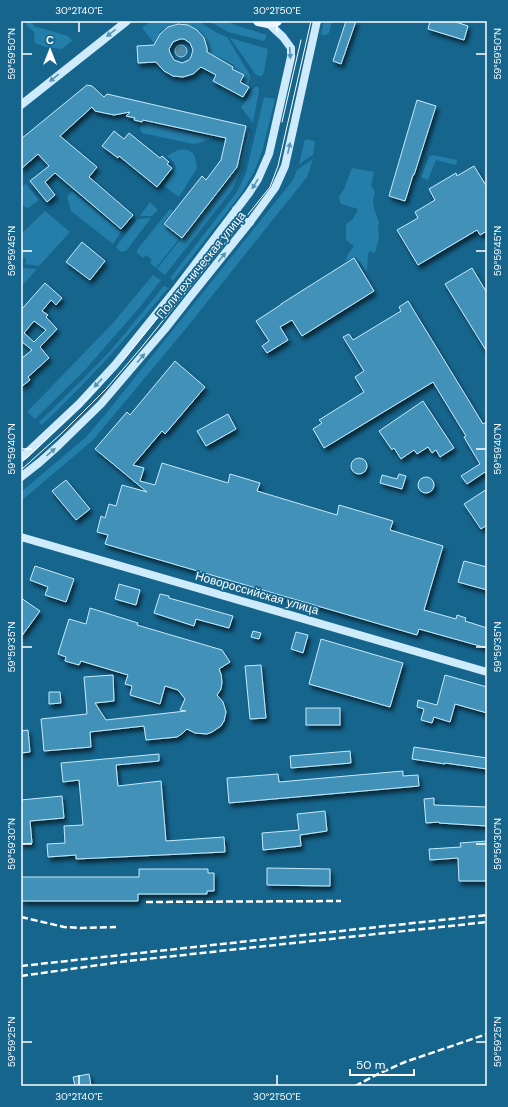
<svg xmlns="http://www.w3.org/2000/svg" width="508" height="1107" font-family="'DM Sans',sans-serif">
<defs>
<filter id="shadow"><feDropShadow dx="2.5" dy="4" stdDeviation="2" flood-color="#0009"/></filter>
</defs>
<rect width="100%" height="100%" fill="#15658d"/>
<!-- green -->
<g fill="#247eaa">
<path d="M25 21H32L34 26 68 36 72 41 62 49 45 47 35 43 34 32 27 26Z"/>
<path d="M152 21H198L217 33 227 37 250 75V80L248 85 241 82 245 75 233 68 234 65 208 52C208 34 191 20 174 24 169 26 164 28 160 32 158 35 156 40 154 43L142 28Z"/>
<path d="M209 21H226L235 25 267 35 264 41 228 32Z"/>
<path d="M324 21H332L329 33 326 35H321Z"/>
<path d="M230 38 268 49 264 72 262 76 256 75Z"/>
<path d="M255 87H258L259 90 253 123 241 107C247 101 248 93 255 87Z"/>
<path d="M264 97 275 99 262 152 254 172 241 194 173 281 170 278 237 192 246 173Z"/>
<path d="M143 122 213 138 199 143 193 144 142 133 140 129 141 123Z"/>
<path d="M246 126 250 134 241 170 232 190 165 275 157 269 219 190 216 187 237 167Z"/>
<path d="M305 139 315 141 313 155 299 164Z"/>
<path d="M178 150C194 148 195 155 197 168L179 197 164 186 176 168 174 162 167 156Z"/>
<path d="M433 155 457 160 456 165 436 160 428 180 421 177 429 157Z"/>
<path d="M313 159 307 177 184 331 93 440 21 501V492L85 438 104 416 293 180 297 170Z"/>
<path d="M352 168 374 172 371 186 375 192 373 200 374 209 379 222 378 229 379 238 375 253 370 251 368 254 367 272 356 257 345 261 348 254 354 246 346 240V224L353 219 358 209 341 204 339 197 344 189Z"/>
<path d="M26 184 39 200 28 208C19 206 21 196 21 188Z"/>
<path d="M72 191 121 232 113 244 71 211 67 197Z"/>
<path d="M150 202 158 210 152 216H140Z"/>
<path d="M170 209 173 211 162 224 179 239 156 268 150 263 152 260 146 255 143 258 137 253V250Z"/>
<path d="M45 211 70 232 39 266 25 264 26 261V259L24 257 21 258V234Z"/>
<path d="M151 218 126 251 121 252 116 247 137 219Z"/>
<path d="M21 268 37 269 21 287Z"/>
<path d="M153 275 161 280 140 307 84 371 35 419 27 412 113 323Z"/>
<path d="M164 286 168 288C129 336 87 382 42 425L39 422 78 384 112 349Z"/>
</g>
<!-- water -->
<circle fill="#4f89a5" stroke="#91d5f3" cx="181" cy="51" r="6"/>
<!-- building -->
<g fill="#4291b8" stroke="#c5eafc" fill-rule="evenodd" filter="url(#shadow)">
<path d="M346 21H356L341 64 333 61Z"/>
<path d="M430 21H453L468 26 464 40 428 29Z"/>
<path d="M178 24 188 25 197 30 204 38 207 48V52L233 67 232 69 244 75 240 82 249 87 243 97 213 81 216 75 201 67 193 74 183 77 173 76 164 71 156 62 138 63 137 46 154 45 160 34 168 27ZM180 39H184L190 43 193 50 191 57 189 60 182 63 174 60 170 53 169 49 173 42Z"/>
<path d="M87 85 92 86 104 97 107 94 246 126 237 167 182 238 164 224 202 176 206 180 221 160 226 138 143 120 142 122 134 120 135 118 126 116 130 112 114 115 95 111 92 107 60 136 97 167 89 177 133 215 121 229 55 173 45 182 55 195 47 202 30 181 49 166 38 154 21 169V139Z"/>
<path d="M417 100 436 106 414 175H413L405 201 389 196Z"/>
<path d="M114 131 124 139 129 133 160 158 162 156 169 162 167 164 172 168 157 187 119 156 118 158 102 146Z"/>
<path d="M474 166 487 187V231L480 235 477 230 418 265 397 230 418 218 415 212 435 200 429 189 456 173 457 176Z"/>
<path d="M82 242 105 261 90 280 66 262Z"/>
<path d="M354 258 374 291 302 336 292 320 280 327 288 340 267 353 262 346 269 341 256 321 282 304H281Z"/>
<path d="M472 268 487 293V352L445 284Z"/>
<path d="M45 283 62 298 56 305 51 300 42 311 48 315 46 317 57 329 40 347 49 358 28 377 30 380 21 387V359L32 350 21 341V310ZM34 321 46 330 34 342 24 333Z"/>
<path d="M408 301 483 424 487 422V475L485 472 467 484 461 476 480 464 464 437 466 436 433 382 324 448 313 429 322 423 319 420 364 392 355 377 364 371 343 337 349 334 353 340 401 311 399 307Z"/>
<path d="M175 361 205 387 165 434 162 431 133 465 144 468 140 481 155 485 162 463 228 483 230 474 260 483 257 491 337 515 339 505 393 521 390 530 443 546 424 610 456 619 457 615 466 618 465 621 487 628V648L419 629 417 635 105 544 108 535 97 532 101 516 105 518 109 504 116 506 122 485 147 492 95 449 127 412 130 415Z"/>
<path d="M423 401 454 448 440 457 436 450 432 453 428 447 417 454 414 450 401 459 394 448 392 450 379 431Z"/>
<path d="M228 414 236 429 206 446 197 431Z"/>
<circle cx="359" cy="466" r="8"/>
<path d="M399 474 406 476 402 489 380 483 382 475 397 479Z"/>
<circle cx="426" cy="485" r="8"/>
<path d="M66 480 90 509 76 520 52 491Z"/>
<path d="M487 489V525L481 529 464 504Z"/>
<path d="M464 561 487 567V590L458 582Z"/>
<path d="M35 566 74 579 66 602 45 595 48 587 30 580Z"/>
<path d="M119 584 140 590 136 605 115 599Z"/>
<path d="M160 594 169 596V598L233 616 229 628 196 619 194 626 154 613Z"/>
<path d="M21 598 40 611 21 637Z"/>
<path d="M90 608 138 623 137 625 222 650 230 662 219 669 221 674 222 682 221 689 217 695 223 702 226 712 224 721 221 726 212 732 207 734 195 733 187 729 183 733 177 737 146 740 144 726 90 732 91 747 44 751 41 719 87 714 84 677 113 675 114 701 95 703 106 720 186 711 180 710 185 699 178 690 165 686 160 704 130 695 132 686 125 684 128 675 81 661 79 665 65 661 66 657 58 654 69 619 86 624Z"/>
<path d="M253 631 261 633 259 639 251 637Z"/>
<path d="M296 632 308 635 303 653 291 649Z"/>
<path d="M321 639 403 663 390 707 309 684Z"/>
<path d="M261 665 266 718 250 719 245 666Z"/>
<path d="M445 675 487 687V713L455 704 450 722 434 717 432 723 421 720 424 709 417 707 418 700 437 705Z"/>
<path d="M49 692H60L61 703 49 704Z"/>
<rect x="306" y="708" width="34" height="17"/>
<path d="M28 730 30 752 21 753V731Z"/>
<path d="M414 747 487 758V769L445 763V764L412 759Z"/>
<path d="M350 751 351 763 291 768 290 756Z"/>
<path d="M159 754V761L116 765 118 786 161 781 166 841 224 837 225 852 76 859V855L48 857 47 844 65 843 64 826 83 825 79 780 63 782 61 763Z"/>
<path d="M403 771V776L418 775 419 786 229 803 227 778 278 774 279 782Z"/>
<path d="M62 796 64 818 30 821 32 843 21 844V800Z"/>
<path d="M434 798V805L487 807V826L439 823V822L426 823 424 799Z"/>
<path d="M325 811 327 831 300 835 301 846 263 850 262 833 299 830 297 814Z"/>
<path d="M487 841V881H459L458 858 430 860 429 849 461 847 460 843Z"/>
<path d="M267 868 330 869V886L267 885Z"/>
<path d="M139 869H208V873H214V891H207V894H138V901H21V877H139Z"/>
<path d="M89 1074 91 1086H75L73 1077Z"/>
</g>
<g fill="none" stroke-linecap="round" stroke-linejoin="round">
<!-- secondary -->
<g stroke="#cdebfb" stroke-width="8">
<path d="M21 105 127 21"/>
<path d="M236 210 238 220 241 222H250"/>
<path d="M21 458 30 450 79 404 115 365 177 288 249 193 258 179 269 154 291 57V48L283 37 268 23"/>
<path d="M21 477 40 462 59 445 101 404 130 370 165 329 190 297 250 222 275 188 285 166 317 21"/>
<path d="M21 537 487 672"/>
</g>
<!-- primary -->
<path stroke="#e8f6ff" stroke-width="10" d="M258 21 268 23 277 21"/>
<!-- tram -->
<g stroke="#fff" stroke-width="1">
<path d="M282 122 301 40"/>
<path d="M121 363 237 220"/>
<path d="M21 462 28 457 101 385"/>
<path d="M21 470 63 432 106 389 141 348 270 187 278 166 311 21"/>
</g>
<!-- rail -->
<g stroke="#fff" stroke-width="2.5" stroke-dasharray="7 3" stroke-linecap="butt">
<path d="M146 902 341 901"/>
<path d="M21 917 64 927 81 928 116 927"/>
<path d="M21 966 487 915"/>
<path d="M21 976 128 961 487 922"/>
<path d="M355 1086 378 1074 405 1062 487 1034"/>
</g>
</g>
<!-- one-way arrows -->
<defs><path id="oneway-solid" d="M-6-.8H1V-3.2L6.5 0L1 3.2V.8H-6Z"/></defs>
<g fill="#5594b4">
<use href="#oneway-solid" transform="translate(111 33) rotate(142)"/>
<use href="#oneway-solid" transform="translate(290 53) rotate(87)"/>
<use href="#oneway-solid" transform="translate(54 78) rotate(141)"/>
<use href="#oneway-solid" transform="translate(289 148) rotate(-78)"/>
<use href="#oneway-solid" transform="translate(255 184) rotate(122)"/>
<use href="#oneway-solid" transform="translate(222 257) rotate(-51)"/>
<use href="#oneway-solid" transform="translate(141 358) rotate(-50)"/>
<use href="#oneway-solid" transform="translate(98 383) rotate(133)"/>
<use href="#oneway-solid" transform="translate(51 452) rotate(-41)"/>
</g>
<!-- ticks -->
<path fill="none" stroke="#fff" stroke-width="1.5" d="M79 22V32M277 22V32M22 54H32M476 54H486M22 251H32M476 251H486M22 449H32M476 449H486M22 647H32M476 647H486M22 844H32M476 844H486M22 1042H32M476 1042H486M79 1075V1085M277 1075V1085"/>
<g text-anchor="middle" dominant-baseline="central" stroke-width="3.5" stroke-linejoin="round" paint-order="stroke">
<!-- street labels -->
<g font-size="12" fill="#fff" stroke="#15658d">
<text transform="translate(201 265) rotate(-51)">Политехническая улица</text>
<text transform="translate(257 593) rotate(16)">Новороссийская улица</text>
</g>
</g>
<!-- border -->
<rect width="508" height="1107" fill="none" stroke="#15658d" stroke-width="44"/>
<!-- north arrow -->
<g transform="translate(50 50)" stroke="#15658d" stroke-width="3" paint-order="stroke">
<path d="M0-3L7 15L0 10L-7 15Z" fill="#ffffff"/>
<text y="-6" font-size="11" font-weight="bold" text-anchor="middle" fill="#ffffff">С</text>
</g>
<!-- scale -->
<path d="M350 1069v6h64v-6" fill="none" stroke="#ffffff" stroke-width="2"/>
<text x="356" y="1069" font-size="12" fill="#ffffff" stroke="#15658d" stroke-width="3" paint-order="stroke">50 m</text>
<rect x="22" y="22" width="464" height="1063" fill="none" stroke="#fff" stroke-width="1.5"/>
<g font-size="10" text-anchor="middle" fill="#fff">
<text x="79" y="14">30°21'40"E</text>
<text x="277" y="14">30°21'50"E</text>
<text transform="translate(11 54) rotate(-90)" y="4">59°59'50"N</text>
<text transform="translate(497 54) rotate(-90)" y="4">59°59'50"N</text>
<text transform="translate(11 251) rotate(-90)" y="4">59°59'45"N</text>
<text transform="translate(497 251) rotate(-90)" y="4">59°59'45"N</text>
<text transform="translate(11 449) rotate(-90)" y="4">59°59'40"N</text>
<text transform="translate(497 449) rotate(-90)" y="4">59°59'40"N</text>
<text transform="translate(11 647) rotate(-90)" y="4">59°59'35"N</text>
<text transform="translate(497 647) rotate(-90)" y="4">59°59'35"N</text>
<text transform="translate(11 844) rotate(-90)" y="4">59°59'30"N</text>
<text transform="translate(497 844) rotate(-90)" y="4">59°59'30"N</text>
<text transform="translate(11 1042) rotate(-90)" y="4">59°59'25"N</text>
<text transform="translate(497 1042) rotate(-90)" y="4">59°59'25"N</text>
<text x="79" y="1100">30°21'40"E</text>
<text x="277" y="1100">30°21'50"E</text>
</g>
</svg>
